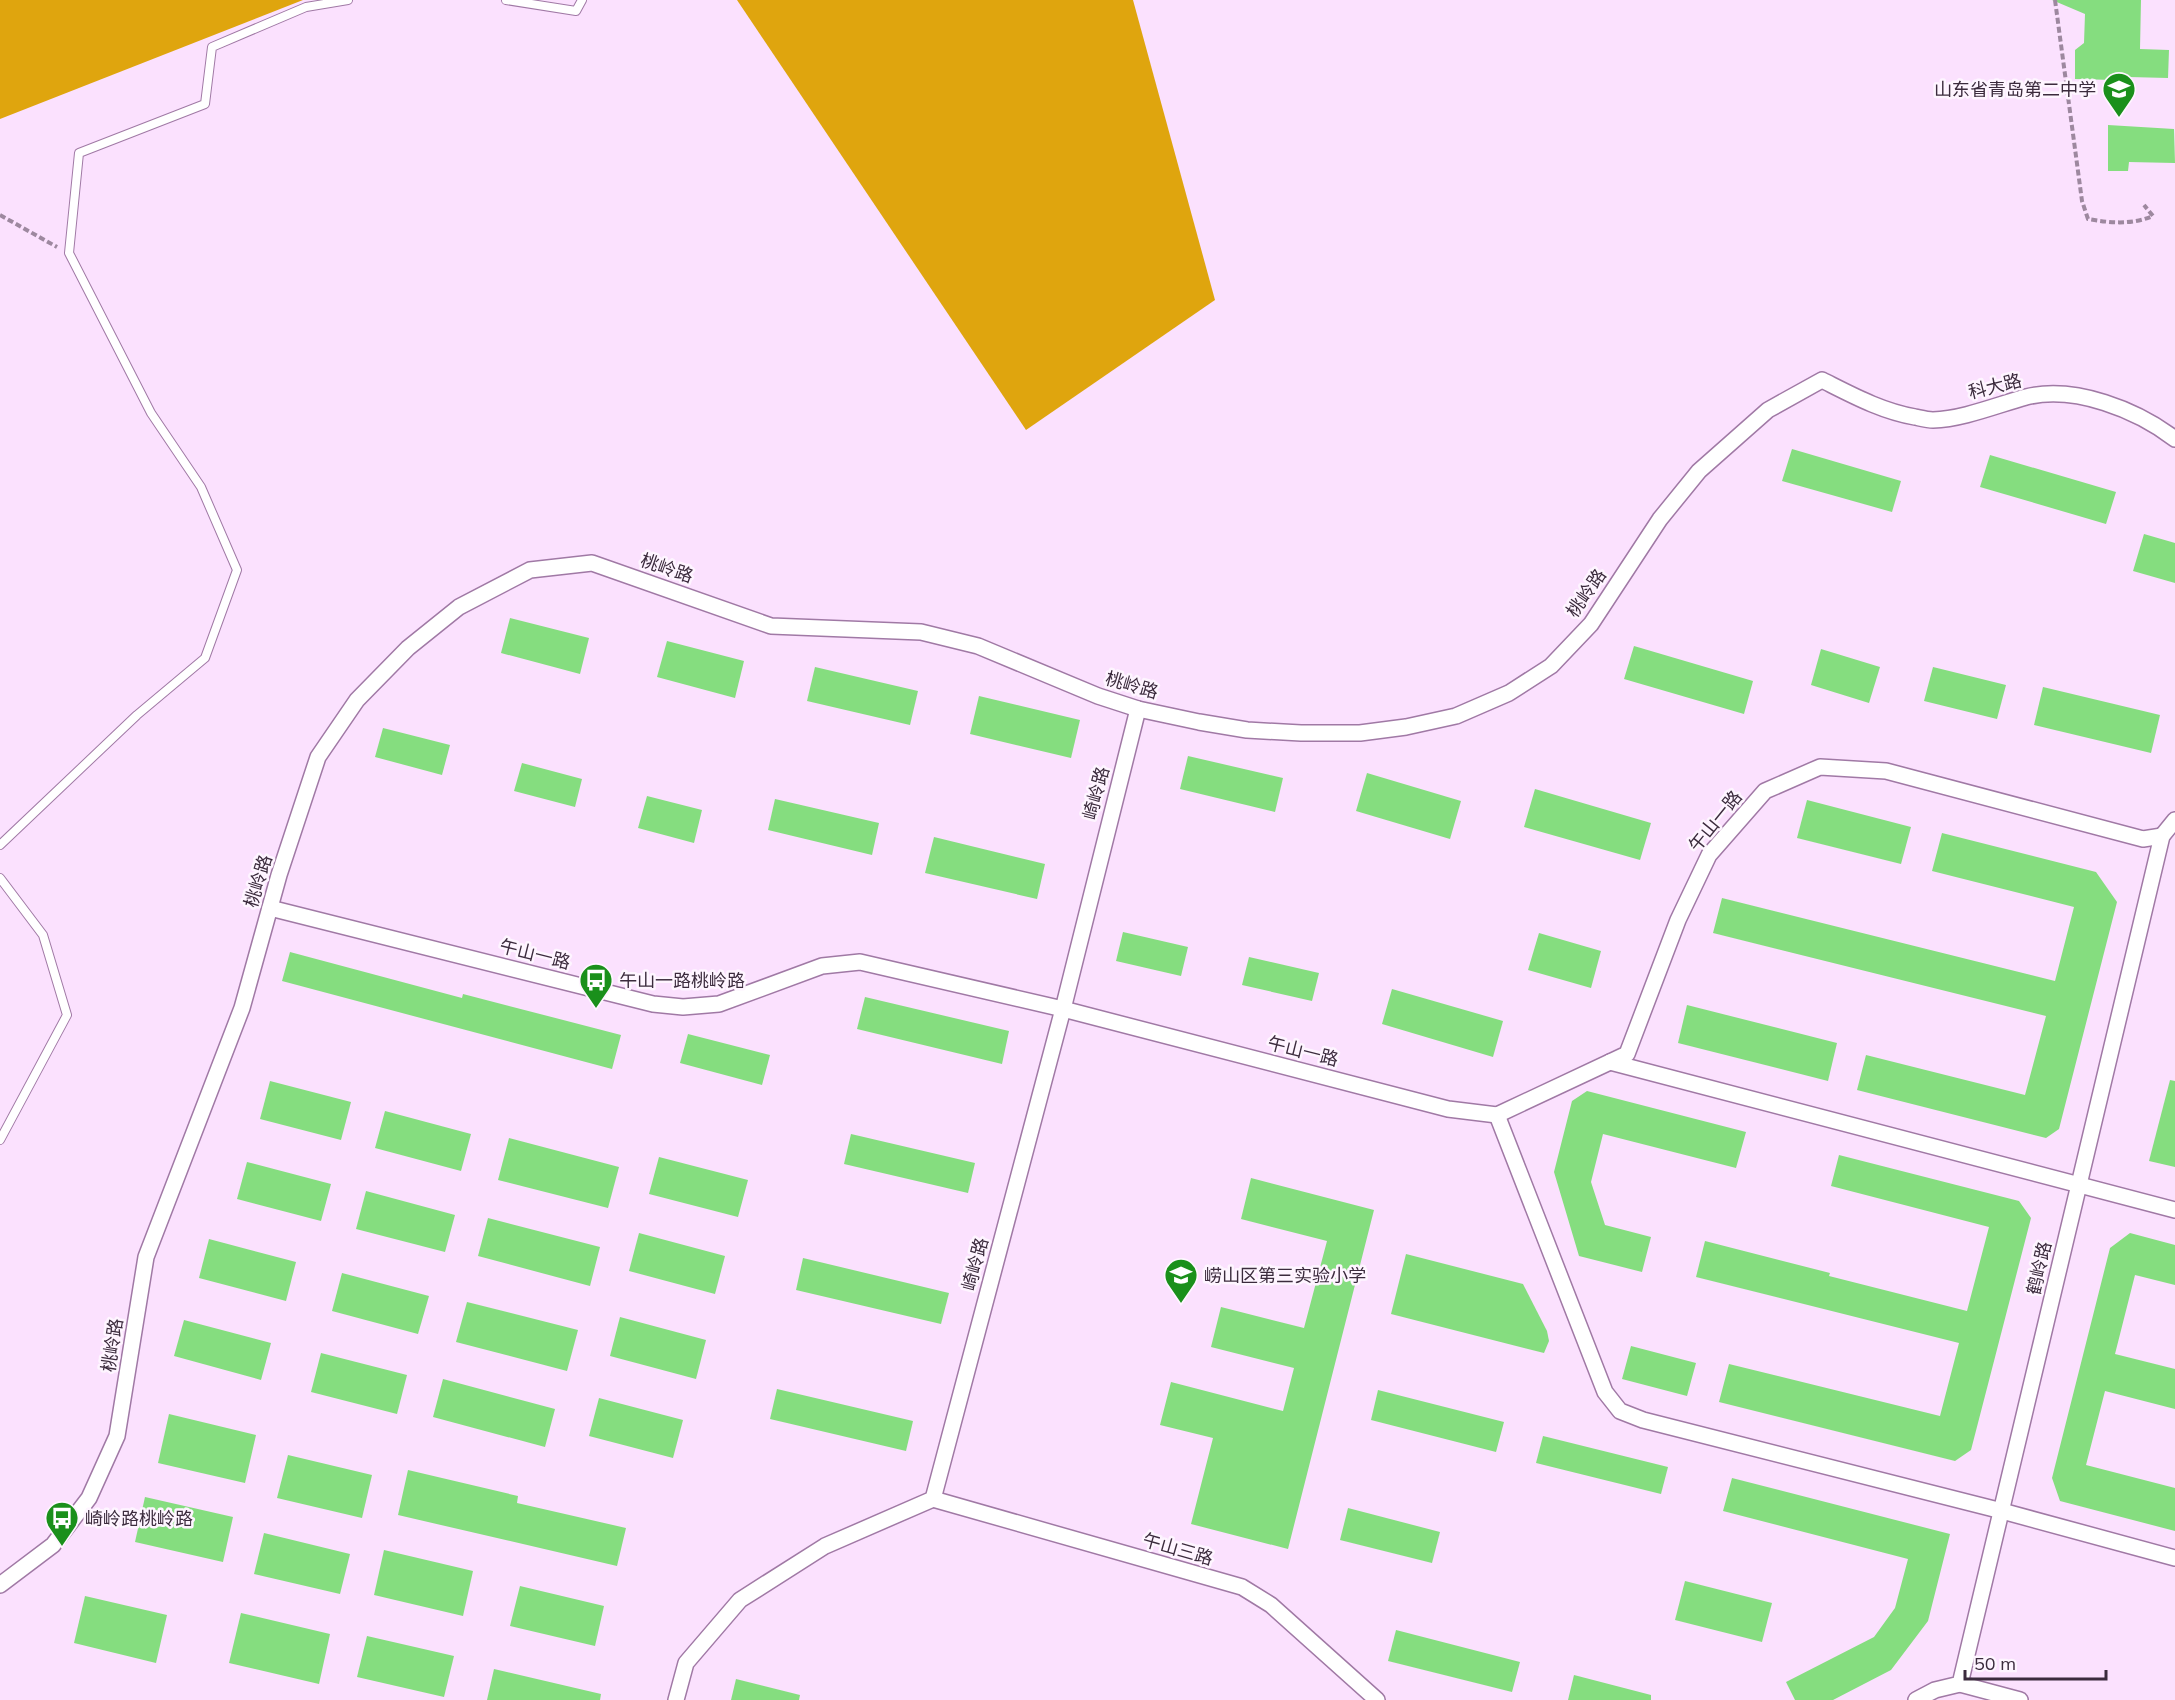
<svg xmlns="http://www.w3.org/2000/svg" width="2175" height="1700" font-family="Mulish,'Noto Sans SC',sans-serif">
<rect width="100%" height="100%" fill="#fbe1fe"/>
<!-- forest -->
<g fill="#dfa50e">
<path d="M0 0H303L0 119Z"/>
<path d="M737 0H1133L1215 300 1026 430Z"/>
</g>
<!-- building -->
<g fill="#85dd7f">
<path d="M2052 0H2141L2140 49 2169 50 2168 78 2129 77 2128 97H2114V80L2075 79V50L2084 43 2085 14Z"/>
<path d="M2108 125 2174 129 2175 163 2129 162 2128 171H2108Z"/>
<path d="M1792 449 1901 481 1892 512 1782 481Z"/>
<path d="M1990 455 2116 492 2106 524 1980 487Z"/>
<path d="M2144 534 2175 543V583L2133 571Z"/>
<path d="M510 618 589 638 580 674 501 653Z"/>
<path d="M667 641 744 661 735 698 657 677Z"/>
<path d="M1634 646 1753 681 1744 714 1624 679Z"/>
<path d="M1821 649 1880 667 1869 703 1811 685Z"/>
<path d="M815 667 918 691 910 725 807 701Z"/>
<path d="M1933 667 2006 685 1997 719 1924 701Z"/>
<path d="M2043 687 2160 715 2151 753 2034 725Z"/>
<path d="M979 696 1080 720 1071 758 970 734Z"/>
<path d="M383 728 450 745 442 775 375 757Z"/>
<path d="M1188 756 1283 778 1275 812 1180 789Z"/>
<path d="M522 763 582 779 575 807 514 791Z"/>
<path d="M1367 773 1461 801 1450 839 1356 811Z"/>
<path d="M1535 789 1651 823 1640 860 1524 827Z"/>
<path d="M647 796 702 810 694 843 638 828Z"/>
<path d="M775 799 879 823 872 855 768 830Z"/>
<path d="M1807 800 1911 827 1901 864 1797 838Z"/>
<path d="M1942 833 2096 872 2117 902 2059 1129 2046 1138 1857 1090 1866 1055 2025 1095 2046 1016 1713 933 1722 898 2055 981 2074 907 1932 871Z"/>
<path d="M934 837 1045 864 1037 899 925 873Z"/>
<path d="M1123 932 1188 947 1181 976 1116 961Z"/>
<path d="M1539 933 1601 951 1591 988 1528 970Z"/>
<path d="M290 952 462 998 463 994 621 1035 612 1069 282 981Z"/>
<path d="M1249 957 1319 973 1312 1001 1242 985Z"/>
<path d="M1392 989 1503 1021 1493 1057 1382 1024Z"/>
<path d="M865 997 1009 1031 1002 1064 857 1029Z"/>
<path d="M1687 1005 1837 1043 1828 1081 1678 1043Z"/>
<path d="M688 1034 770 1055 762 1085 680 1063Z"/>
<path d="M2170 1080 2175 1081V1167L2149 1161Z"/>
<path d="M270 1081 351 1102 341 1140 260 1119Z"/>
<path d="M1587 1091 1746 1132 1736 1168 1603 1134 1591 1182 1605 1225 1651 1237 1642 1272 1579 1256 1554 1172 1572 1101Z"/>
<path d="M385 1111 471 1134 461 1171 375 1148Z"/>
<path d="M851 1134 975 1163 968 1193 844 1164Z"/>
<path d="M509 1138 619 1167 608 1208 498 1180Z"/>
<path d="M1839 1155 2019 1201 2031 1218 1971 1450 1955 1461 1719 1402 1729 1364 1940 1416 1959 1343 1696 1277 1705 1241 1830 1273 1829 1276 1967 1311 1989 1227 1831 1186Z"/>
<path d="M659 1157 748 1180 738 1217 649 1194Z"/>
<path d="M247 1162 331 1184 321 1221 237 1199Z"/>
<path d="M1251 1178 1374 1210 1288 1549 1191 1524 1213 1438 1160 1425 1171 1382 1283 1411 1294 1368 1211 1347 1221 1307 1304 1328 1327 1241 1241 1219Z"/>
<path d="M366 1191 455 1215 445 1252 356 1229Z"/>
<path d="M488 1218 600 1247 590 1286 478 1256Z"/>
<path d="M639 1233 725 1256 715 1294 629 1271Z"/>
<path d="M2130 1233 2175 1245V1285L2135 1275 2115 1354 2175 1369V1409L2105 1391 2086 1465 2175 1488V1531L2060 1501 2052 1478 2110 1248Z"/>
<path d="M209 1239 296 1262 286 1301 199 1278Z"/>
<path d="M1406 1254 1523 1284 1547 1331 1549 1341 1544 1353 1391 1314Z"/>
<path d="M803 1258 949 1293 941 1324 796 1290Z"/>
<path d="M342 1273 429 1296 418 1334 332 1311Z"/>
<path d="M467 1302 578 1330 567 1371 456 1342Z"/>
<path d="M620 1317 706 1340 696 1379 610 1356Z"/>
<path d="M184 1320 271 1343 261 1380 174 1356Z"/>
<path d="M1631 1346 1696 1363 1687 1396 1622 1379Z"/>
<path d="M321 1353 407 1375 397 1414 311 1392Z"/>
<path d="M443 1379 555 1409 545 1447 433 1417Z"/>
<path d="M777 1389 913 1421 906 1451 770 1419Z"/>
<path d="M1378 1390 1504 1422 1496 1452 1371 1420Z"/>
<path d="M599 1398 683 1420 673 1458 589 1436Z"/>
<path d="M169 1414 256 1435 245 1483 158 1463Z"/>
<path d="M1543 1436 1668 1467 1661 1494 1536 1463Z"/>
<path d="M288 1455 372 1475 362 1518 277 1498Z"/>
<path d="M408 1470 518 1496 517 1503 626 1528 617 1566 398 1515Z"/>
<path d="M1732 1478 1950 1534 1928 1621 1891 1670 1833 1700H1795L1786 1682 1874 1637 1895 1608 1908 1559 1723 1511Z"/>
<path d="M145 1497 233 1517 223 1562 135 1542Z"/>
<path d="M1348 1508 1440 1532 1432 1563 1340 1540Z"/>
<path d="M264 1533 350 1554 340 1594 254 1574Z"/>
<path d="M384 1550 473 1571 463 1616 374 1595Z"/>
<path d="M1685 1581 1772 1603 1762 1642 1675 1620Z"/>
<path d="M520 1586 604 1606 595 1646 510 1626Z"/>
<path d="M85 1596 167 1615 156 1663 74 1643Z"/>
<path d="M241 1613 330 1634 319 1684 229 1663Z"/>
<path d="M1396 1630 1520 1662 1512 1692 1388 1661Z"/>
<path d="M367 1636 454 1656 444 1697 357 1677Z"/>
<path d="M494 1669 601 1694 600 1700H487Z"/>
<path d="M1574 1675 1651 1695V1700H1568Z"/>
<path d="M736 1679 800 1695 799 1700H731Z"/>
</g>
<g fill="none" stroke-linecap="round" stroke-linejoin="round">
<defs>
<g id="lane">
<path d="M506 0 576 11 582 0"/>
<path d="M0 845 137 715 205 658 237 570 201 487 151 413 69 253 79 153 205 104 212 47 306 7 348 0"/>
<path d="M0 878 43 935 67 1015 0 1140"/>
</g>
<g id="street">
<path d="M270 908 653 1004 683 1007 719 1004 822 966 860 962 1063 1009 1448 1109 1497 1115 1627 1054 1678 920 1709 855 1765 791 1820 767 1886 771 2143 839 2162 836"/>
<path d="M1610 1062 2175 1210"/>
<path d="M1497 1115 1605 1392 1620 1411 1643 1420 2002 1511 2175 1558"/>
<path d="M933 1499 1242 1587 1271 1605 1377 1700"/>
<path d="M0 1585 53 1545 89 1498 117 1436 146 1257 242 1008 279 875 318 757 357 700 408 648 459 607 530 570 592 563 771 626 921 632 978 646 1098 696 1138 709 1199 722 1247 730 1301 733H1360L1406 727 1456 716 1509 693 1551 666 1591 624 1660 519 1699 471 1768 410 1822 380C1852 395 1881 411 1915 417 1920 418 1927 420 1933 420 1963 419 1997 405 2026 397 2075 385 2137 410 2175 439"/>
<path d="M1960 1684 2020 1700"/>
<path d="M676 1700 686 1663 740 1600 825 1546 933 1499 1063 1009 1138 709"/>
<path d="M1916 1700 1935 1690 1960 1684 2162 836 2175 820"/>
</g>
</defs>
<!-- lane casing -->
<use href="#lane" stroke="#a079a5" stroke-width="10"/>
<!-- street casing -->
<use href="#street" stroke="#a079a5" stroke-width="18"/>
<!-- path -->
<g stroke="#9d889f" stroke-width="4" stroke-dasharray="6 3" stroke-linecap="butt">
<path d="M2055 0 2082 201 2088 219C2111 223 2131 225 2153 216L2144 205"/>
<path d="M0 215 57 247"/>
</g>
<!-- lane -->
<use href="#lane" stroke="#fff" stroke-width="8"/>
<!-- street -->
<use href="#street" stroke="#fff" stroke-width="15"/>
</g>
<!-- icons -->
<defs>
<symbol id="school-pin" viewBox="-11 -11 22 30"><path d="M0 17L-7.5 6A9.5 9.5 0 1 1 7.5 6Z" fill="#1a901b" stroke="#fef5ff"/><path d="M0-5L7-2L0 1L-7-2ZM-4 1L0 2.5L4 1V4Q0 6-4 4Z" fill="#fff"/></symbol>
<symbol id="bus-pin" viewBox="-11 -11 22 30"><path d="M0 17L-7.5 6A9.5 9.5 0 1 1 7.5 6Z" fill="#1a901b" stroke="#fef5ff"/><path d="M-5-6H5V4H4V6H2V4H-2V6H-4V4H-5ZM-3.5-4V0h7V-4ZM-3.5 1.2v1.5H-2V1.2ZM2 1.2v1.5H3.5V1.2Z" fill="#fff"/></symbol>
</defs>
<g fill-rule="evenodd">
<use href="#school-pin" x="2100" y="70" width="38" height="52"/>
<use href="#bus-pin" x="577" y="961" width="38" height="52"/>
<use href="#school-pin" x="1162" y="1256" width="38" height="52"/>
<use href="#bus-pin" x="43" y="1499" width="38" height="52"/>
</g>
<g text-anchor="middle" dominant-baseline="central" stroke-width="5" stroke-linejoin="round" paint-order="stroke">
<!-- poi labels -->
<g font-size="18" fill="#3b2b3d" stroke="#fef5ff" text-anchor="start">
<text x="2096" y="89" text-anchor="end">山东省青岛第二中学</text>
<text x="619" y="980">午山一路桃岭路</text>
<text x="1204" y="1275">崂山区第三实验小学</text>
<text x="85" y="1518">崎岭路桃岭路</text>
</g>
<!-- street labels -->
<g font-size="18" fill="#3b2b3d" stroke="#fef5ff">
<text transform="translate(1995 386) rotate(-14)">科大路</text>
<text transform="translate(667 568) rotate(19)">桃岭路</text>
<text transform="translate(1586 593) rotate(-55)">桃岭路</text>
<text transform="translate(1132 685) rotate(16)">桃岭路</text>
<text transform="translate(1096 793) rotate(-75)">崎岭路</text>
<text transform="translate(1715 821) rotate(-51)">午山一路</text>
<text transform="translate(258 881) rotate(-73)">桃岭路</text>
<text transform="translate(535 954) rotate(14)">午山一路</text>
<text transform="translate(1303 1051) rotate(14)">午山一路</text>
<text transform="translate(975 1264) rotate(-75)">崎岭路</text>
<text transform="translate(2039 1268) rotate(-77)">鹤岭路</text>
<text transform="translate(112 1345) rotate(-81)">桃岭路</text>
<text transform="translate(1178 1549) rotate(16)">午山三路</text>
</g>
</g>
<!-- scale -->
<path d="M1965 1670v9h141v-9" fill="none" stroke="#3b2b3d" stroke-width="3"/>
<text x="1974" y="1670" font-size="18" fill="#3b2b3d" stroke="#fef5ff" stroke-width="4.5" paint-order="stroke">50 m</text>
</svg>
